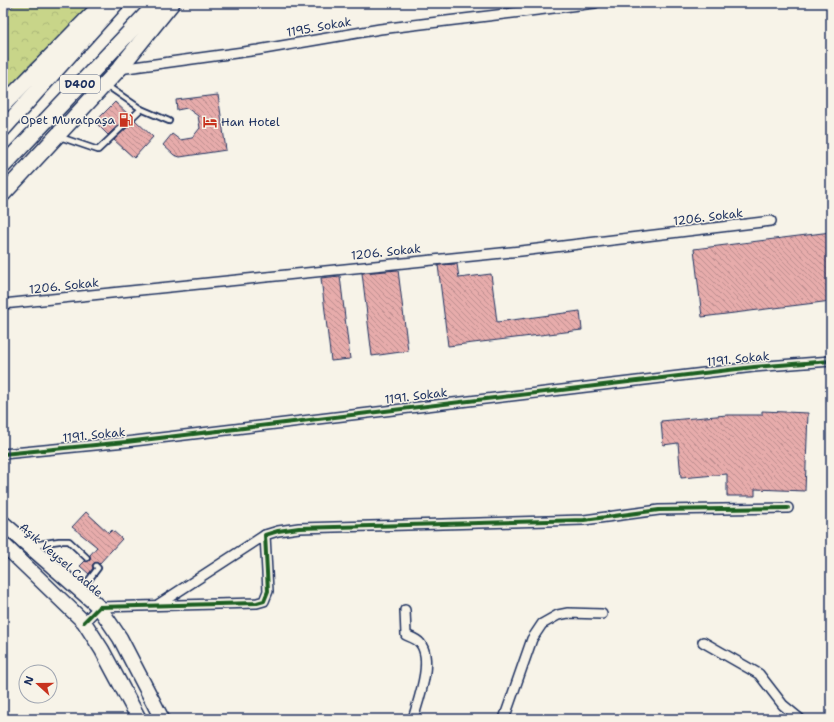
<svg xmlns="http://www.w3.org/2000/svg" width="834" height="722" font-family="'Shantell Sans',sans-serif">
<defs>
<pattern id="park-crowns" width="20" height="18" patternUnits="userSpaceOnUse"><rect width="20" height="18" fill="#c8d589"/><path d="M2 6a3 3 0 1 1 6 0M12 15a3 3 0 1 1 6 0" fill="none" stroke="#abb779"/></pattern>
<pattern id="building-back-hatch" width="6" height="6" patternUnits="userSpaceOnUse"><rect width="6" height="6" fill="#e7acab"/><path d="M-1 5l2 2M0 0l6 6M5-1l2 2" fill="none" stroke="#ba8c8e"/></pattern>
</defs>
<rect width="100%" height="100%" fill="#f7f3e8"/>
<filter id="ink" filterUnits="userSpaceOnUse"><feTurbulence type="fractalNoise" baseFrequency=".025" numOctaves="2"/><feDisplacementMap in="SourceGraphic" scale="8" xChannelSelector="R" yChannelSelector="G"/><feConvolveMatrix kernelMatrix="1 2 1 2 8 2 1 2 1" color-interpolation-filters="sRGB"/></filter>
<g filter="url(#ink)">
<!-- park -->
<path fill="url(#park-crowns)" stroke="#728274" d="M16 3H96L50 51C30 58 15 83 3 99V16Z"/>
<!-- building -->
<g fill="url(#building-back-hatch)" stroke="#1b2f5e">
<path d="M218 95 226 150 180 157 174 155 163 145 172 134 180 140 192 138 200 128 198 116 187 108 177 110 176 100Z"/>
<path d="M115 102 129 115 108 135 95 122Z"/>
<path d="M135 120 153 137 134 158 114 140Z"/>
<path d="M831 232V301L702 317 694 249Z"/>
<path d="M457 264 459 278 491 274 497 322 580 311 582 330 448 346 438 265Z"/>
<path d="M398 270 408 351 372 356 362 273Z"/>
<path d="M340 276 350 359 331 361 321 278Z"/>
<path d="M762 411 808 413 805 491 755 489V496H727V474L681 478 678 443 663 445 661 421 727 415H762Z"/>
<path d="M86 512 109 533 112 530 122 539 99 564H93V568L89 574 80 566 85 561 90 560V555L97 547 72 527Z"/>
</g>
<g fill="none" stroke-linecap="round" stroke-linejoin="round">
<defs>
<g id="service">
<path d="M106 85 141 109 169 121"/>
<path d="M60 137 98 150 141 109"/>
<path d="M32 545 59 541H69L87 558"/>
<path d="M82 589 98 568 96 566"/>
</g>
<g id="minor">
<path d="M119 69 258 50 380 29 595 3"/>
<path d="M3 304 521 251 771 221"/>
<path d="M3 454 126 442 754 367 831 361"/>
<path d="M159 604 265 535"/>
<path d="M405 610 406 635C410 637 417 639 420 643 434 660 418 701 413 719"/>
<path d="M84 622 99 607 257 603 264 601 268 591 265 535 278 531 299 528 584 520 659 510 788 508"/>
<path d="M703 642 759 674 783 705 800 719"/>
<path d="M504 719 532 639 542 624 558 615 568 613 602 614"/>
</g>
<g id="primary">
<path d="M3 523 99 607 120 638 162 719"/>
<path d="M3 544 84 622 102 650 139 719"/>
</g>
<g id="trunk">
<path d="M3 105 103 3"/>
<path d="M3 129 116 3"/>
<path d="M3 166 157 3"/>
<path d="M3 194 119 69 172 3"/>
</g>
</defs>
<!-- service casing -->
<use href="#service" stroke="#1b2f5e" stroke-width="8"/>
<!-- minor casing -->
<use href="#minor" stroke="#1b2f5e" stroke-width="12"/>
<!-- primary casing -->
<use href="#primary" stroke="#1b2f5e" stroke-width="17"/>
<!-- trunk casing -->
<use href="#trunk" stroke="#1b2f5e" stroke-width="18"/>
<!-- service -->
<use href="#service" stroke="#f7f3e8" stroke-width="4.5"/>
<!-- minor -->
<use href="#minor" stroke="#f7f3e8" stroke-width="9"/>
<!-- primary -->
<use href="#primary" stroke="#f7f3e8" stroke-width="14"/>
<!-- trunk -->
<use href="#trunk" stroke="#f7f3e8" stroke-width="15"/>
<defs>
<g id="cycleway">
<path d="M3 454 126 442 754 367 831 361"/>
<path d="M84 622 99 607 257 603 264 601 268 591 265 535 278 531 299 528 584 520 659 510 788 508"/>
</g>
</defs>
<!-- cycleway casing -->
<use href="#cycleway" stroke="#f7f3e8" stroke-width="6"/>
<!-- cycleway -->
<use href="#cycleway" stroke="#1b5e20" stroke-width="4"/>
</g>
</g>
<!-- icons -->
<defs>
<symbol id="fuel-bare" viewBox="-9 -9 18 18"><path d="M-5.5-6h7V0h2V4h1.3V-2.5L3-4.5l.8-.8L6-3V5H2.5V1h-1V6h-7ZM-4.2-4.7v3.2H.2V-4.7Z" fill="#c8321e" stroke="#f7f3e8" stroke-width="2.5" paint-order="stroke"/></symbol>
<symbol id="hotel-bare" viewBox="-9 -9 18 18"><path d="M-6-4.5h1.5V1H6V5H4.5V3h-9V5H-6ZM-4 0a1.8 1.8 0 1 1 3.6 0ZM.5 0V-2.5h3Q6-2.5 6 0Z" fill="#c8321e" stroke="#f7f3e8" stroke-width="2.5" paint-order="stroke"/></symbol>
</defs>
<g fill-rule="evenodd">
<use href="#fuel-bare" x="116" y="110" width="20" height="20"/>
<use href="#hotel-bare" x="200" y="112" width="20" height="20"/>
</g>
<g text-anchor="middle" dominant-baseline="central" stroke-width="3" stroke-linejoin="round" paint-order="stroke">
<!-- shield labels -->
<rect fill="#f7f3e8" stroke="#5d6a87" stroke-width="1" x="60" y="75" width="40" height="18" rx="3"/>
<g font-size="11" font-weight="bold" fill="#1b2f5e">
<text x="80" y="84">D400</text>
</g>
<!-- street labels -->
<g font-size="12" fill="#1b2f5e" stroke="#f7f3e8">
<text transform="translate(319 27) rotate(-10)">1195. Sokak</text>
<text transform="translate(708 217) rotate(-7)">1206. Sokak</text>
<text transform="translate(386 252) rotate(-6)">1206. Sokak</text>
<text transform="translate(64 286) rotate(-6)">1206. Sokak</text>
<text transform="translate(738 359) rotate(-6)">1191. Sokak</text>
<text transform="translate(416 396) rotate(-7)">1191. Sokak</text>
<text transform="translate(94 435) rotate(-6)">1191. Sokak</text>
<text transform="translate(61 560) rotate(41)">Aşık Veysel Cadde</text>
</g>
<!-- poi labels -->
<g font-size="12" fill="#1b2f5e" stroke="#f7f3e8" text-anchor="end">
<text x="115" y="120">Opet Muratpaşa</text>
<text x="221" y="122" text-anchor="start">Han Hotel</text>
</g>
</g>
<!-- margin -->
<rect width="834" height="722" fill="none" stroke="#f7f3e8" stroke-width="16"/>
<rect x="8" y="8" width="818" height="706" fill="none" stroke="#1b2f5e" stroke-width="1.5" filter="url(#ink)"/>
<!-- north arrow -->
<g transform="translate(38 684) rotate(291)"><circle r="19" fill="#f7f3e8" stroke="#9fa5b1"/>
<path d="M0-3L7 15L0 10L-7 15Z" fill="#c8321e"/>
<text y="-6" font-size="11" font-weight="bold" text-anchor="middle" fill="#1b2f5e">N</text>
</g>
</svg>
